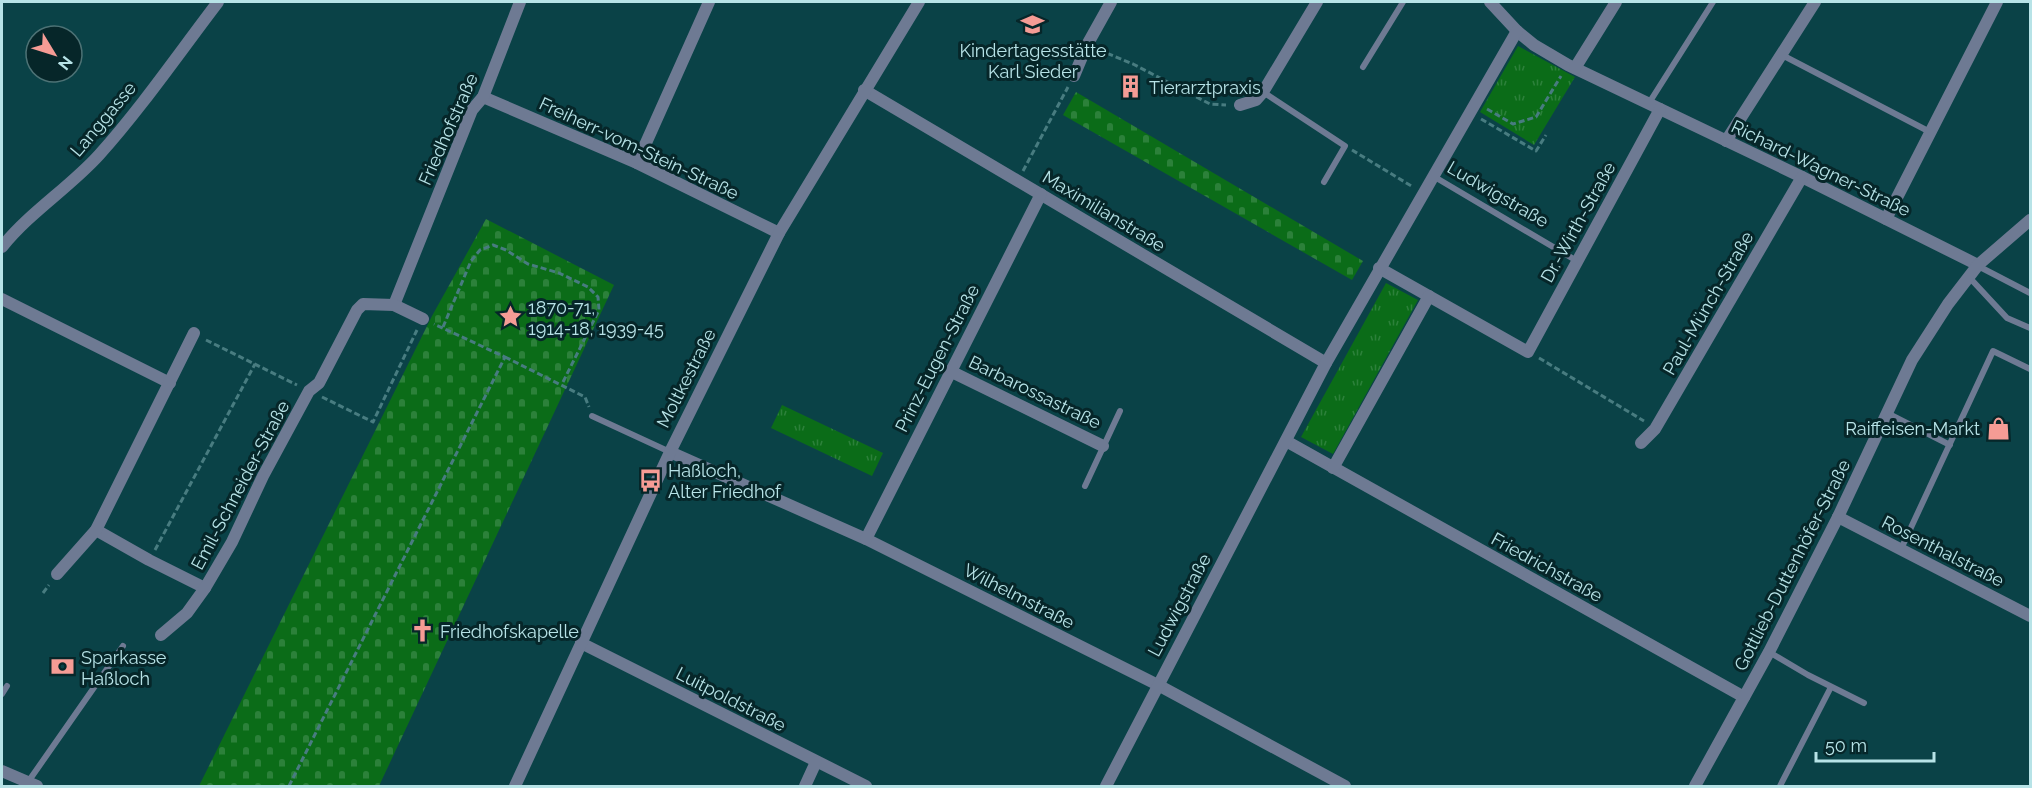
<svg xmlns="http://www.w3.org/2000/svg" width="2032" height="788" font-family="Raleway,sans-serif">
<defs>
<pattern id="grass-tufts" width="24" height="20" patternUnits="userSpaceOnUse" patternTransform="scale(1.5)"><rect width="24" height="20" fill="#0b6c18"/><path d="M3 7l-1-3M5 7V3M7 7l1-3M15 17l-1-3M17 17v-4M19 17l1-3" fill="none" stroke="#2c813a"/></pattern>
<pattern id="cemetery-stones" width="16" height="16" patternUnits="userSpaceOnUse" patternTransform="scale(1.5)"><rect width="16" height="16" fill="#0b6c18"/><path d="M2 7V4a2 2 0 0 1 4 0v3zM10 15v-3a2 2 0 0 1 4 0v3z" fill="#2c813a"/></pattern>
</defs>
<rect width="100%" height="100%" fill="#0a4247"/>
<!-- grass -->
<g fill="url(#grass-tufts)">
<path d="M1518 46 1575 77 1534 145 1480 112Z"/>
<path d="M1386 283 1418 300 1333 454 1301 437Z"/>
<path d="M782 405 883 453 872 476 771 428Z"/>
</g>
<!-- cemetery -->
<g fill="url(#cemetery-stones)">
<path d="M1076 92 1363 261 1352 280 1063 115Z"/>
<path d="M486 219 614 285 379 786H199L432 316Z"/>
</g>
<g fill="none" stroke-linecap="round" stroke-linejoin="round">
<!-- path -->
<g stroke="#487c80" stroke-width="3" stroke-dasharray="6 3" stroke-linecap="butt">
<path d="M1099 50 1133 64 1210 104 1226 105"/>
<path d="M1487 109 1513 124 1536 117 1561 76"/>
<path d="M1481 119 1536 151 1546 135"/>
<path d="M1352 150 1413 187"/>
<path d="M1023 171 1068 87"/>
<path d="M443 327 471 261 480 250 493 245 506 250 528 264 559 273 588 287 598 297 599 310 562 384"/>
<path d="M206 340 297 385"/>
<path d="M505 357 585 397 589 407"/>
<path d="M1539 358 1644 421"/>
<path d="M322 397 373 422 417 330"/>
<path d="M155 550 255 364"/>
<path d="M43 593 49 585"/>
<path d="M289 786 505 357 434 324"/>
</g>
<!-- service -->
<g stroke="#6e7a93" stroke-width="6">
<path d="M1782 55 1930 132"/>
<path d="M1363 67 1403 2"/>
<path d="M1263 92 1345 146 1324 182"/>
<path d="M1649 103 1713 2"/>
<path d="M1433 176 1577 261"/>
<path d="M1978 266 2030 293"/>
<path d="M1969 277 2007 318 2030 328"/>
<path d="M1887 413 1950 445"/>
<path d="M592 416 670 452"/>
<path d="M1085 486 1120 411"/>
<path d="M1901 549 1993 351 2030 369"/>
<path d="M1769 652 1808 675 1864 703"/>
<path d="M2 694 7 686"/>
<path d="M28 782 123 646"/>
<path d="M1780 786 1831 687"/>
</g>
<!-- minor -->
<g stroke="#6e7a93" stroke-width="12">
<path d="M1490 2 1517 31 1534 45 1568 65 1802 177 1978 265"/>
<path d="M1575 68 1616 2"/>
<path d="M1074 76 1087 45 1111 2"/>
<path d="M864 90 1326 363"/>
<path d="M483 97 637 163 779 233"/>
<path d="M1240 105 1256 100 1263 92 1317 2"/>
<path d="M1726 141 1815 2"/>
<path d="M637 163 709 2"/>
<path d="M1886 219 1997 2"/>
<path d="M2 247C30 212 69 188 99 155 142 107 179 53 218 2"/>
<path d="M1379 268 1528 352 1660 109"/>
<path d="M2 299 170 383"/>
<path d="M394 305 472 110 483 97 520 2"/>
<path d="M950 371 1103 446"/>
<path d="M1286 441 1744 697"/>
<path d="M1641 443 1655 429 1802 177"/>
<path d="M670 452 866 539 1158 685 1345 786"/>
<path d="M1333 468 1429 296"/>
<path d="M1838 517 2030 616"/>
<path d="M96 530 149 560 205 588"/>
<path d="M866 539 1041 194"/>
<path d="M57 574 96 530 194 333"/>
<path d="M161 635 187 613 205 588 232 542 263 476 309 391 319 383 357 310 363 304 394 305 423 319"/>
<path d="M581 643 866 786"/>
<path d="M2 771 37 786"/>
<path d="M515 786 670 452 779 233 919 2"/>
<path d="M805 786 816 762"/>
<path d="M1106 786 1326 363 1517 31"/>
<path d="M1695 786 1769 652 1838 517 1912 360 1948 304 1978 265 2030 220"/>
</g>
</g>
<!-- icons -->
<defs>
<symbol id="school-bare" viewBox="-9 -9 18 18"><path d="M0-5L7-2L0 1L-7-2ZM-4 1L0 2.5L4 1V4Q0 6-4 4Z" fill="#f59c95" stroke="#062629" stroke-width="2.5" paint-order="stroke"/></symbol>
<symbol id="building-bare" viewBox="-9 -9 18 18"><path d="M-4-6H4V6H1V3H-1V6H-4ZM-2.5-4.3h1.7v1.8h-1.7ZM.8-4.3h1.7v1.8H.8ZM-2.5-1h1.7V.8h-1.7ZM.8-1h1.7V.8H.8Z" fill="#f59c95" stroke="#062629" stroke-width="2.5" paint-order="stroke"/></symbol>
<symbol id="sight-bare" viewBox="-9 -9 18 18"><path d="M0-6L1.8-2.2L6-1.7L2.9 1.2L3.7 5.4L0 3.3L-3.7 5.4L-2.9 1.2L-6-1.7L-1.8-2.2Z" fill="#f59c95" stroke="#062629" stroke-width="2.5" paint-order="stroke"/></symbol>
<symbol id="shop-bare" viewBox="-9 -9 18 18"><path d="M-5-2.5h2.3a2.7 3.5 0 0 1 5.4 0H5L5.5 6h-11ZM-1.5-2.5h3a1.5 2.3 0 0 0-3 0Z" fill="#f59c95" stroke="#062629" stroke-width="2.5" paint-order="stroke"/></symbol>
<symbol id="bus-bare" viewBox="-9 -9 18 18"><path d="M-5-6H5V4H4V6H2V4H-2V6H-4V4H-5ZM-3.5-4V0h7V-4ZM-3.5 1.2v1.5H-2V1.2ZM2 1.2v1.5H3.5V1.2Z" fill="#f59c95" stroke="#062629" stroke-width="2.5" paint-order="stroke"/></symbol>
<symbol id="church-bare" viewBox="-9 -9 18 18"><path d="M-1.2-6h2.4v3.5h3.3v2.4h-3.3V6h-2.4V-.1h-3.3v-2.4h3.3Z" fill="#f59c95" stroke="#062629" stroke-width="2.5" paint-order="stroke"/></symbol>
<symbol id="bank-bare" viewBox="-9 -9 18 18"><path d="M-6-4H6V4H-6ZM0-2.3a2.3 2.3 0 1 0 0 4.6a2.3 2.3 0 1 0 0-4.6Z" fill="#f59c95" stroke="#062629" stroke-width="2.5" paint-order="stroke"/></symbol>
</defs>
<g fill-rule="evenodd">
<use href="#school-bare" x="1016" y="8" width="33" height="33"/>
<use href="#building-bare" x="1114" y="70" width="33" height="33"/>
<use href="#sight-bare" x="494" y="300" width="33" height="33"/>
<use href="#shop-bare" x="1982" y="412" width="33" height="33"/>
<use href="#bus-bare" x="634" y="464" width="33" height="33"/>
<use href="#church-bare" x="406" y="614" width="33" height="33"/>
<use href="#bank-bare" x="46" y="650" width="33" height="33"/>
</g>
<g text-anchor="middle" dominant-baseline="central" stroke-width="6" stroke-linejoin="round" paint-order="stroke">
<!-- poi labels -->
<g font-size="18" fill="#b7e3e7" stroke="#062629" text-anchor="start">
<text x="1033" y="50" text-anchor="middle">Kindertagesstätte<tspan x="1033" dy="21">Karl Sieder</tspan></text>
<text x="1149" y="87">Tierarztpraxis</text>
<text x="528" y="307">1870-71,<tspan x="528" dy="21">1914-18, 1939-45</tspan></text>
<text x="1980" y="428" text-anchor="end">Raiffeisen-Markt</text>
<text x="668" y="470">Haßloch,<tspan x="668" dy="21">Alter Friedhof</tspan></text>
<text x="440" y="631">Friedhofskapelle</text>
<text x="81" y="657">Sparkasse<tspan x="81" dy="21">Haßloch</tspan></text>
</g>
<!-- street labels -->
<g font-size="18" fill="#b7e3e7" stroke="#062629">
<text transform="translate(103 119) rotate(-50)">Langgasse</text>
<text transform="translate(448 129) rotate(-66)">Friedhofstraße</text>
<text transform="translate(639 148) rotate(25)">Freiherr-vom-Stein-Straße</text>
<text transform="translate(1821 168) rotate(26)">Richard-Wagner-Straße</text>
<text transform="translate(1498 194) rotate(30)">Ludwigstraße</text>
<text transform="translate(1104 211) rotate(31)">Maximilianstraße</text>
<text transform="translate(1578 222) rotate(-61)">Dr.-Wirth-Straße</text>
<text transform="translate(1708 303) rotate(-60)">Paul-Münch-Straße</text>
<text transform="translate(937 358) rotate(-63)">Prinz-Eugen-Straße</text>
<text transform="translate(686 378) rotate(-63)">Moltkestraße</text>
<text transform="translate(1035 392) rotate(26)">Barbarossastraße</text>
<text transform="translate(240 485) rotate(-62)">Emil-Schneider-Straße</text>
<text transform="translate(1943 551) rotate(27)">Rosenthalstraße</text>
<text transform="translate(1792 565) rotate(-63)">Gottlieb-Duttenhöfer-Straße</text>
<text transform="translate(1547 567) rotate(29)">Friedrichstraße</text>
<text transform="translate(1019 596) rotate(27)">Wilhelmstraße</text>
<text transform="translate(1179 605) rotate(-62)">Ludwigstraße</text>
<text transform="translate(731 699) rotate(27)">Luitpoldstraße</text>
</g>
</g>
<!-- border -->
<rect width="2032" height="788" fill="none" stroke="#b7e3e7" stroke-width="6"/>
<!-- north arrow -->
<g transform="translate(54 54) rotate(128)"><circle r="28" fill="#062629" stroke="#4d7275" stroke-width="1.5"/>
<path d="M0-4.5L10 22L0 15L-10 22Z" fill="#f59c95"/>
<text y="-9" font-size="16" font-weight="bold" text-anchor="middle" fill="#b7e3e7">N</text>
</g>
<!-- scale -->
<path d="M1816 752v9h118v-9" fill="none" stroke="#b7e3e7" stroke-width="3"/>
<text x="1825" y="752" font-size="18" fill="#b7e3e7" stroke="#062629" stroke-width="4.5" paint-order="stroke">50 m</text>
</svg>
